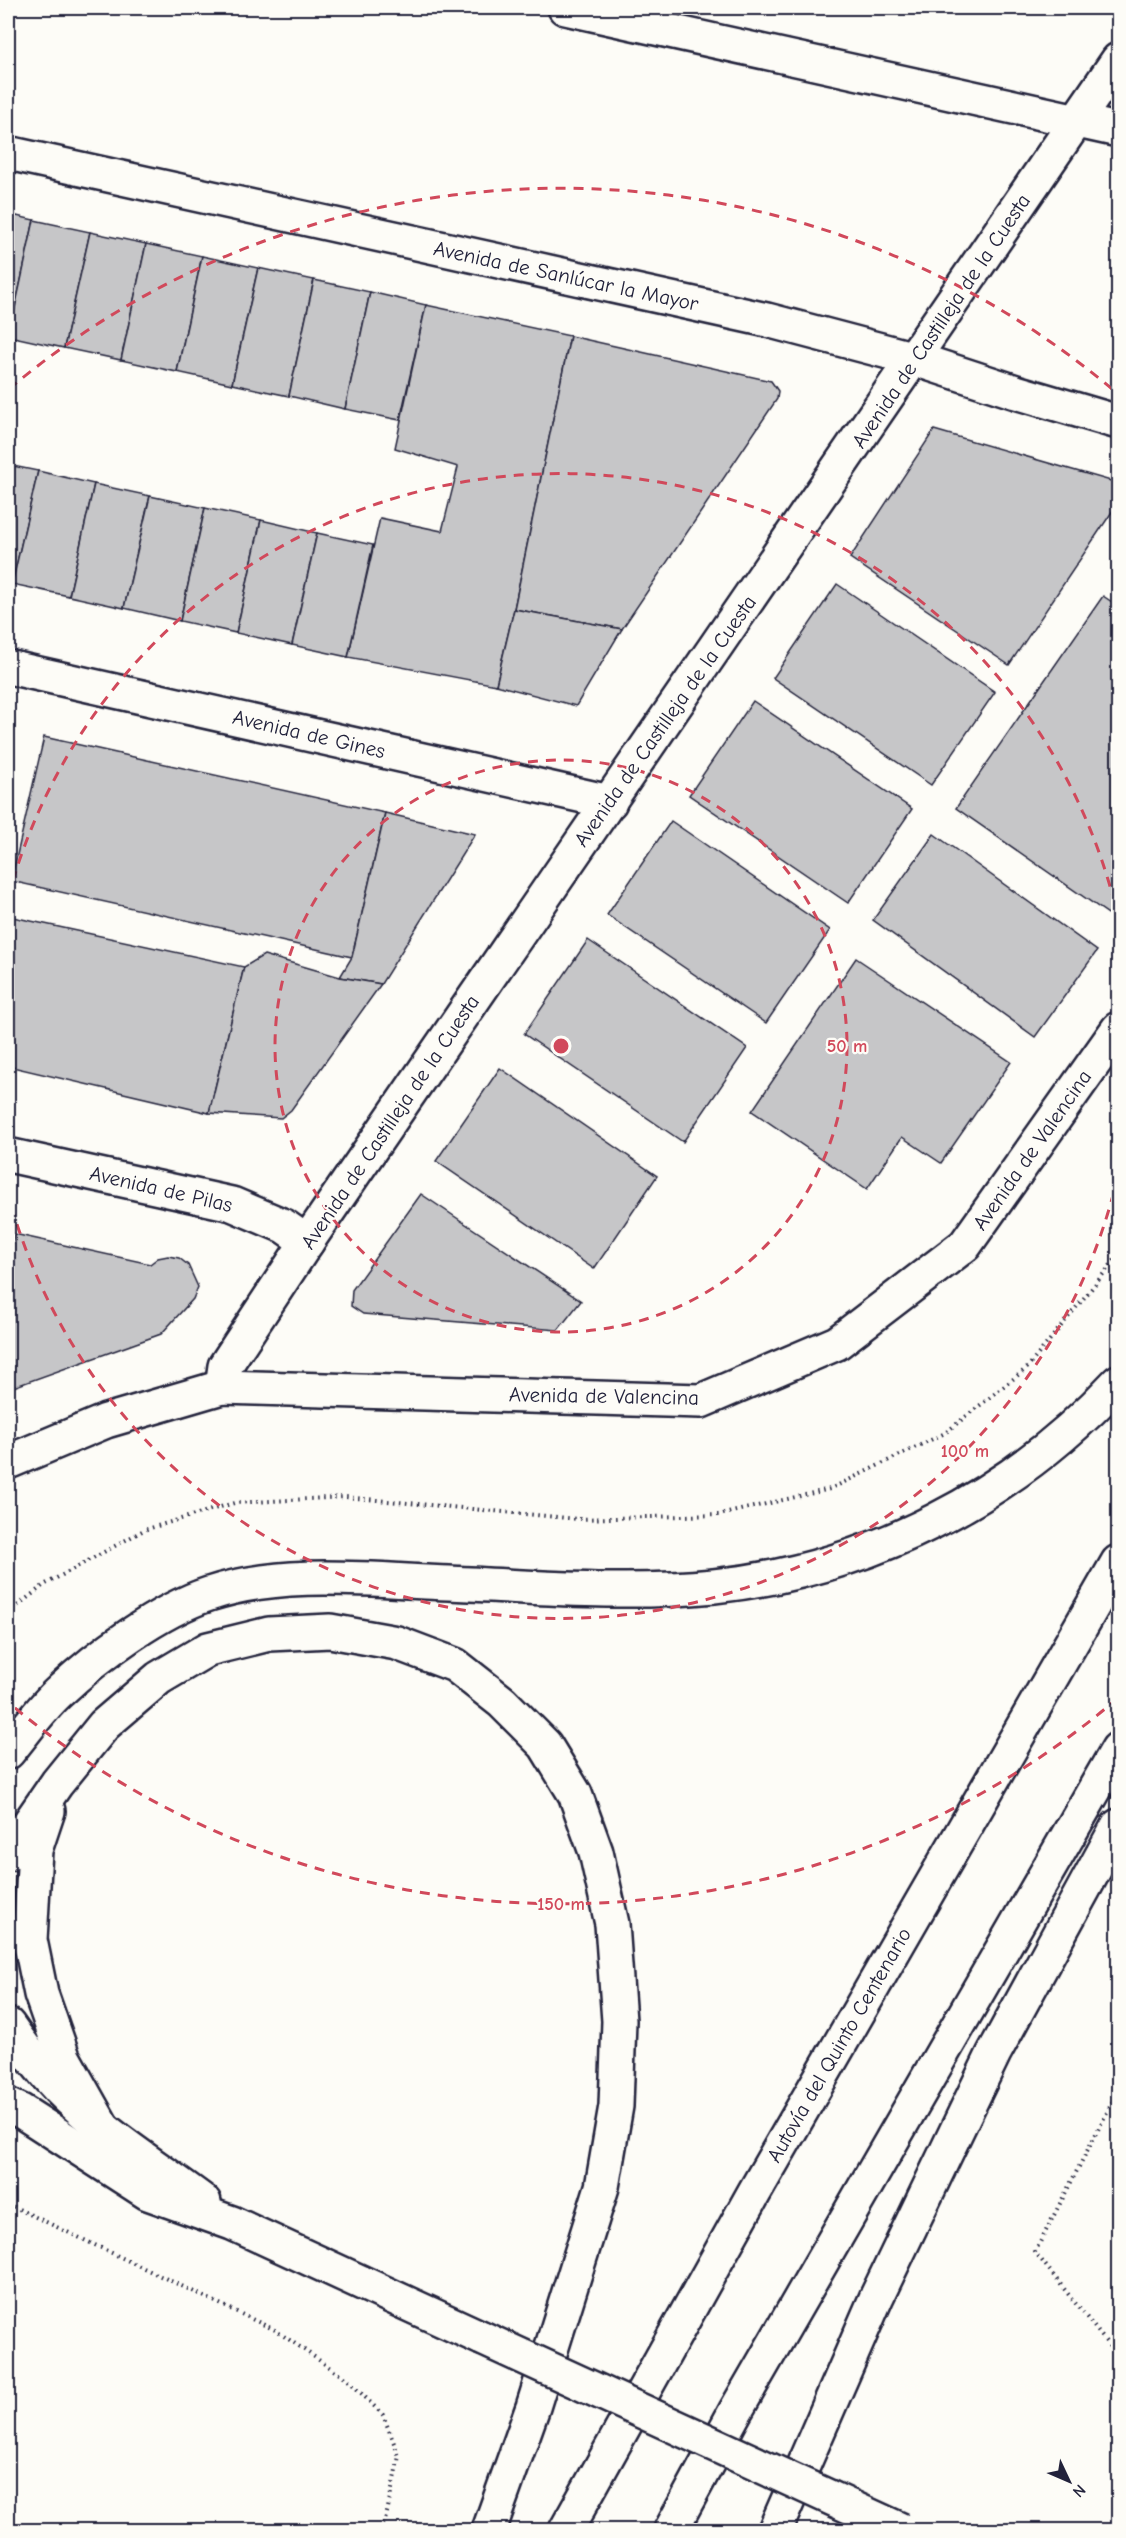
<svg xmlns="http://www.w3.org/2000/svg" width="1126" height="2538" font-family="'Comic Neue',sans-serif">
<rect width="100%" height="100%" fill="#fdfcf7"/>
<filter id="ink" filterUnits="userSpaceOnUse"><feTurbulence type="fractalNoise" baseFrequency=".0167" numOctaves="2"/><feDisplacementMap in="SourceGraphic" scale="12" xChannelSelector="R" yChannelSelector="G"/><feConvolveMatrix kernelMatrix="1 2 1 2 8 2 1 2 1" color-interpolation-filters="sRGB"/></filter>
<g filter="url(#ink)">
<!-- building -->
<g fill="#c6c6c8" stroke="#22223b" stroke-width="1.5">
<path d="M8 214 34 220 9 336H8Z"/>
<path d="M34 220 90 232 64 348 9 336Z"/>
<path d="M90 232 146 244 121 360 64 348Z"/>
<path d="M146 244 202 256 177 372 121 360Z"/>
<path d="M202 256 258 268 232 384 177 372Z"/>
<path d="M258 268 314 280 289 396 232 384Z"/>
<path d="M314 280 370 292 345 409 289 396Z"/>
<path d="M370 292 426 305 400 420 345 409Z"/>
<path d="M426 305 570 336 514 609 496 685 348 657 380 518 442 531 458 467 395 448Z"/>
<path d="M570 336 771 381 778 391 777 399 622 629 514 609Z"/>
<path d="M934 430 1118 483V503L1009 665 850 558Z"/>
<path d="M8 465 38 471 12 584 8 583Z"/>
<path d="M38 471 94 484 69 596 12 584Z"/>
<path d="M94 484 150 496 124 608 69 596Z"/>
<path d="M150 496 205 508 180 621 124 608Z"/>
<path d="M205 508 261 520 236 633 180 621Z"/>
<path d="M261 520 317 533 292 645 236 633Z"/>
<path d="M317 533 373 545 348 657 292 645Z"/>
<path d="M837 584 995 692 931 785 773 678Z"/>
<path d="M1103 596 1118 606 1117 920 956 808Z"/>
<path d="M514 609 622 629 576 706 496 685Z"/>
<path d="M753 701 912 809 848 903 689 795Z"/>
<path d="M44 737 385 813 352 957 11 881Z"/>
<path d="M385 813 475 834 381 984 340 977 352 957Z"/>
<path d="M671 821 830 930 766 1023 607 915Z"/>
<path d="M934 834 1097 951 1035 1037 873 920Z"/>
<path d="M8 916 244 967 209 1113 8 1066Z"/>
<path d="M588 940 747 1048 683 1142 524 1034Z"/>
<path d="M264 955 340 977 381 984 291 1110 281 1118 209 1113 244 967Z"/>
<path d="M856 958 1011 1062 941 1163 902 1137 867 1189 752 1111Z"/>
<path d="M500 1068 657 1176 594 1269 436 1161Z"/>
<path d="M421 1194 581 1301 558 1330 363 1314 351 1306 352 1290Z"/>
<path d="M14 1234 150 1264 158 1258 168 1256 179 1258 188 1265 198 1287 193 1299 161 1334 8 1389V1262Z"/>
</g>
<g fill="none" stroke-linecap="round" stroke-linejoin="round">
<defs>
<g id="minor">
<path d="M565 8 1118 130"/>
<path d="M8 153 767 320 915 359 1016 392 1118 422"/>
<path d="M8 667 610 802"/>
<path d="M8 1155 232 1204 284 1226 307 1242"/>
<path d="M222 1387 225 1366 307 1242 1118 60"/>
<path d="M8 1462 106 1421 222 1387 701 1401 837 1343 965 1245 1118 1029"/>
</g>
<g id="major">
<path d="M8 2025C23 2047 40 2069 59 2089 102 2133 156 2166 204 2202"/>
<path d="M8 2105 21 2111 148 2193 232 2223 482 2338"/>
</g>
<g id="highway">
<path d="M8 1752C25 1732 40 1709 60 1691 98 1655 160 1610 209 1594 285 1569 371 1580 449 1583 537 1587 626 1595 714 1586 869 1570 1013 1496 1118 1382"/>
<path d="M48 1811 35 1850 30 1940 41 1994 63 2057 103 2128"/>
<path d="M8 1854 57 1783 104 1725 159 1678 208 1649 269 1634 330 1631 397 1643 455 1665 502 1702 545 1745 575 1794 596 1852 612 1924 619 2021 616 2106 602 2187 533 2407 489 2530"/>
<path d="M566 2530 754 2193 1118 1562"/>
<path d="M671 2530 735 2412 1118 1749"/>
<path d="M775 2530 877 2296 994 2053 1118 1826"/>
</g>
</defs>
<!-- minor casing -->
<use href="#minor" stroke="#22223b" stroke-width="38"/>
<!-- major casing -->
<use href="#major" stroke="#22223b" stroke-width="38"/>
<!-- highway casing -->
<use href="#highway" stroke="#22223b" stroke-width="38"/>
<!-- path -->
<g stroke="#22223b" stroke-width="4" stroke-dasharray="1.5 4.5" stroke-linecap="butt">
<path d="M8 1613 44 1585 144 1530 234 1503 345 1497 578 1519 719 1515 830 1489 945 1433 1027 1368 1118 1256"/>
<path d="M1118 2091 1035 2252 1118 2357"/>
<path d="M8 2204 275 2330 348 2380 383 2415 399 2456 386 2517 381 2530"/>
</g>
<!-- minor -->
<use href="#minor" stroke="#fdfcf7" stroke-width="33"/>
<!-- major -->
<use href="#major" stroke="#fdfcf7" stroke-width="33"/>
<!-- highway -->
<use href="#highway" stroke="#fdfcf7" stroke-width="33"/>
<defs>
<path id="major-bridge" d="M482 2338 901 2530"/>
</defs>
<!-- major-bridge casing -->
<use href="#major-bridge" stroke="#22223b" stroke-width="38" stroke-linecap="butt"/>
<!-- major-bridge -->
<use href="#major-bridge" stroke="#fdfcf7" stroke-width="33"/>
</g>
</g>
<!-- distance rings -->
<g fill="none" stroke="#d1495b" stroke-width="3" stroke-dasharray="10 8">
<circle cx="561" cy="1046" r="286"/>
<path d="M1118 1175A572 572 0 0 1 8 1194M8 898A572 572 0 0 1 1118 917"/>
<path d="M1118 1698A858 858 0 0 1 9 1703M9 389A858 858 0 0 1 1118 394"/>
</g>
<g text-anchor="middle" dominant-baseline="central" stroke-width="4.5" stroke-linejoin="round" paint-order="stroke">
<!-- street labels -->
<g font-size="21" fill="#22223b" stroke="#fdfcf7">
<text transform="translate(566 276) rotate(12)">Avenida de Sanlúcar la Mayor</text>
<text transform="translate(941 321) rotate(-56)">Avenida de Castilleja de la Cuesta</text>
<text transform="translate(665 721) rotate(-55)">Avenida de Castilleja de la Cuesta</text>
<text transform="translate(309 734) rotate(13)">Avenida de Gines</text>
<text transform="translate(390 1122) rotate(-56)">Avenida de Castilleja de la Cuesta</text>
<text transform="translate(1032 1150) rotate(-55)">Avenida de Valencina</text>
<text transform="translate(161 1189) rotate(13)">Avenida de Pilas</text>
<text transform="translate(604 1396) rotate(1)">Avenida de Valencina</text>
<text transform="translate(839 2045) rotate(-60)">Autovía del Quinto Centenario</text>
</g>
</g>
<circle cx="561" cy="1046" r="9" fill="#d1495b" stroke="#fdfcf7" stroke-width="3"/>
<g font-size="18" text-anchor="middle" font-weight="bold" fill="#d1495b" stroke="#fdfcf7" stroke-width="4.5" stroke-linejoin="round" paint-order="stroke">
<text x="847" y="1052">50 m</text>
<text x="965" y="1457">100 m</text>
<text x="561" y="1910">150 m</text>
</g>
<!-- margin -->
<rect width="1126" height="2538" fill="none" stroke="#fdfcf7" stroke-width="30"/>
<rect x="15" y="15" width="1096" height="2508" fill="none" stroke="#22223b" stroke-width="2" filter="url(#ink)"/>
<!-- north arrow -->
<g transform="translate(1069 2481) rotate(134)" stroke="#fdfcf7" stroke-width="4.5" paint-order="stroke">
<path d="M0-4.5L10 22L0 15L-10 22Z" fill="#22223b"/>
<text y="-9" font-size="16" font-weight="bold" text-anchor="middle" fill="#22223b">N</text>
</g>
</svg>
